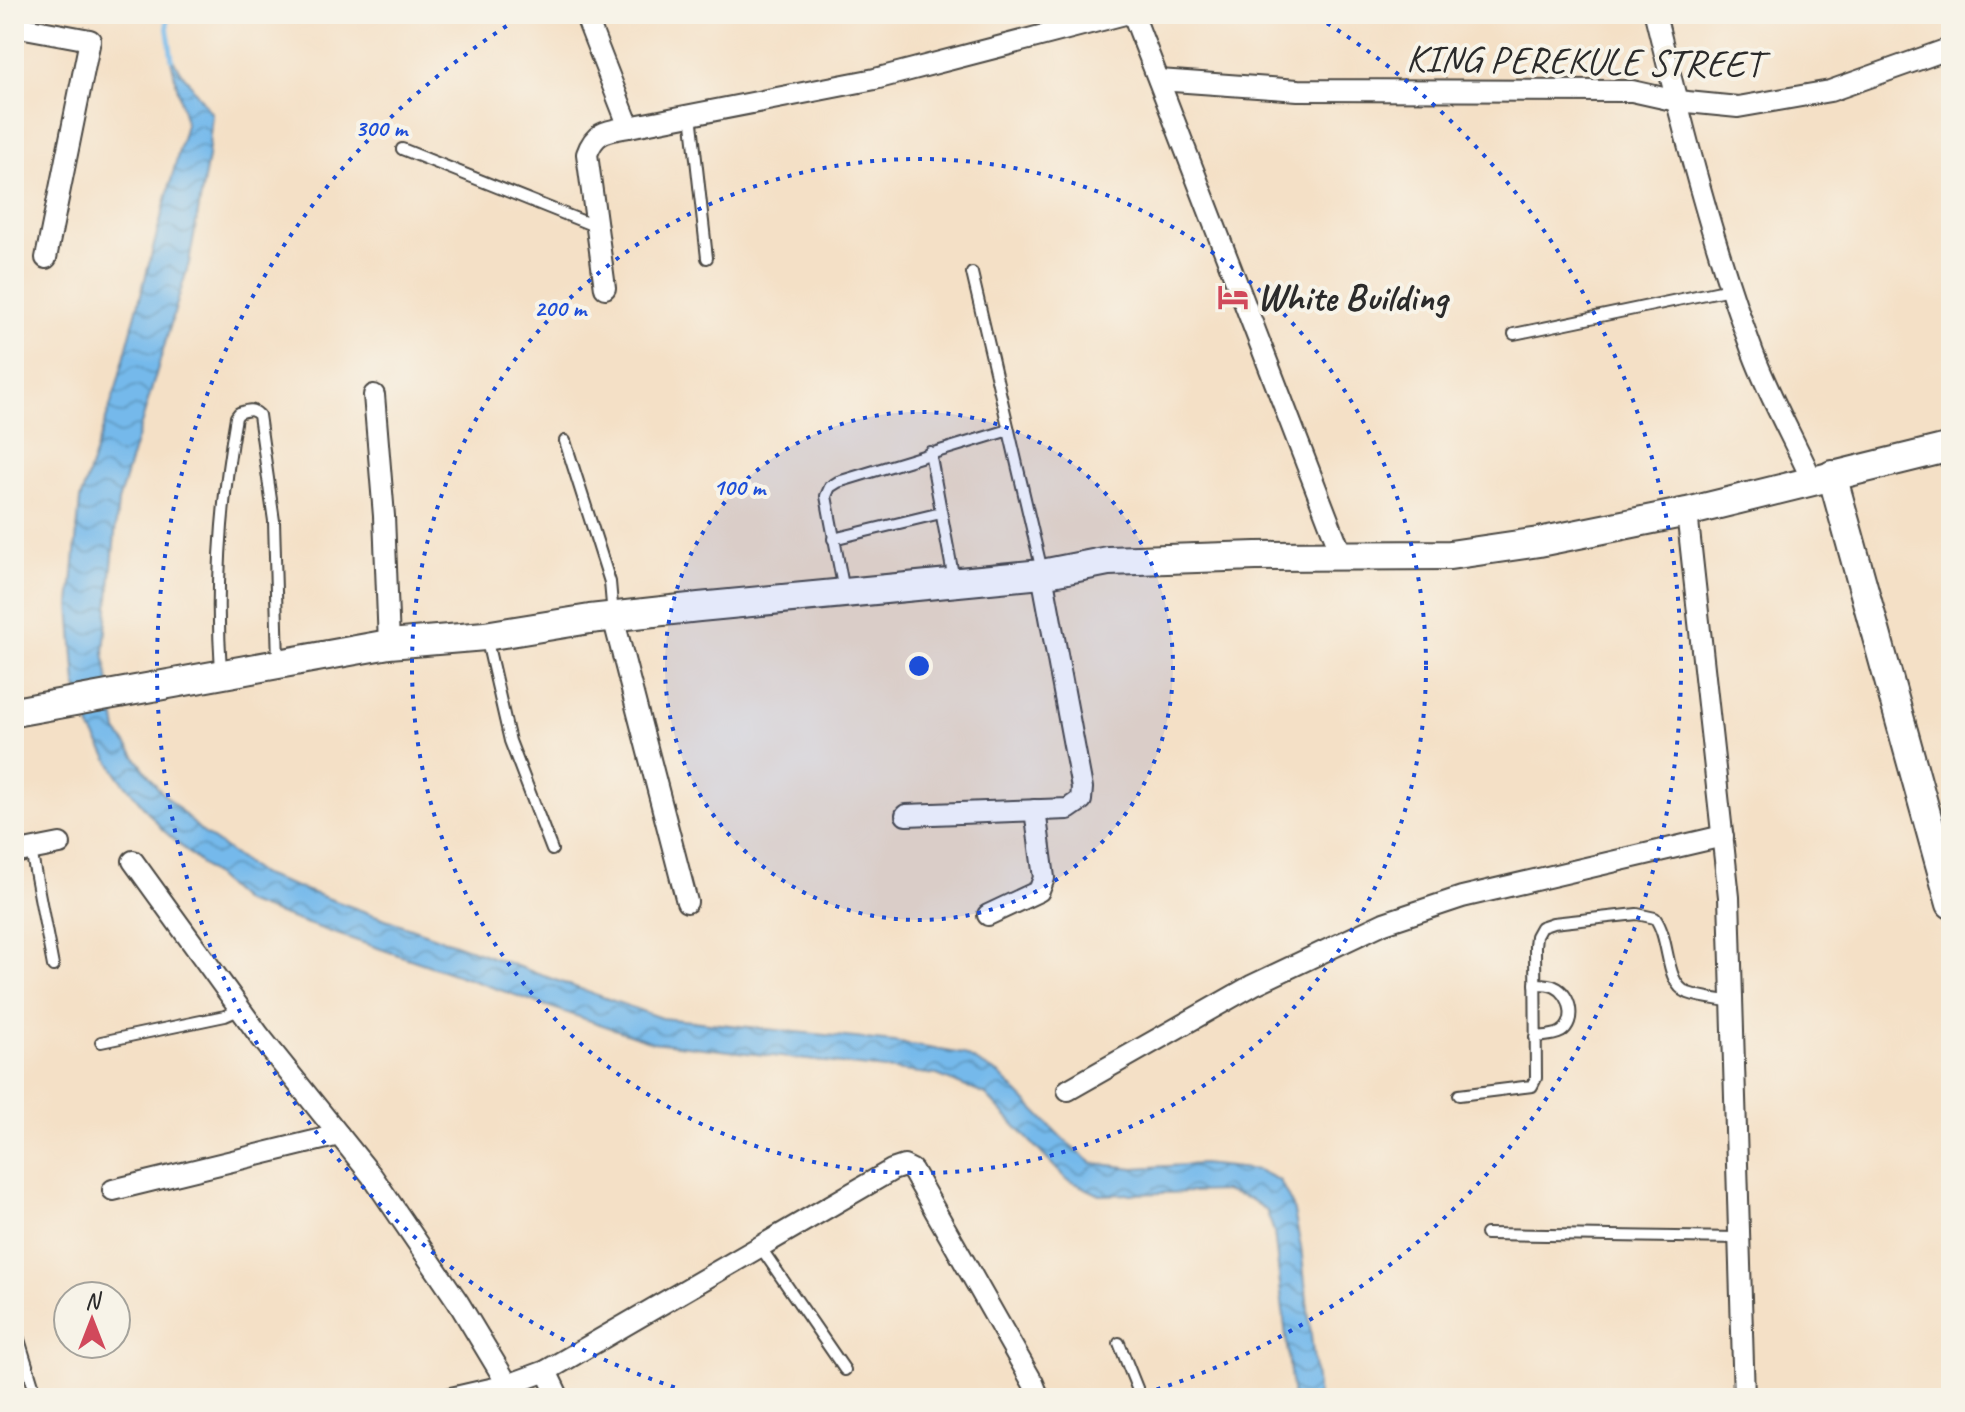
<svg xmlns="http://www.w3.org/2000/svg" width="1965" height="1412" font-family="Caveat,sans-serif">
<defs>
<pattern id="water-waves" width="16" height="10" patternUnits="userSpaceOnUse" patternTransform="scale(2)"><rect width="16" height="10" fill="#74b9eb"/><path d="M0 5q4-4 8 0t8 0" fill="none" stroke="#5f97bf"/></pattern>
</defs>
<rect width="100%" height="100%" fill="#f7f3e8"/>
<filter id="ink" filterUnits="userSpaceOnUse"><feTurbulence type="fractalNoise" baseFrequency=".0125" numOctaves="2"/><feDisplacementMap in="SourceGraphic" scale="16" xChannelSelector="R" yChannelSelector="G"/><feConvolveMatrix kernelMatrix="1 2 1 2 8 2 1 2 1" color-interpolation-filters="sRGB"/></filter>
<filter id="wash" filterUnits="userSpaceOnUse"><feTurbulence type="fractalNoise" baseFrequency=".006" numOctaves="4" result="noise"/><feDisplacementMap in="SourceGraphic" scale="32" xChannelSelector="R" yChannelSelector="G"/><feGaussianBlur stdDeviation="1.8" result="paint"/><feColorMatrix in="noise" values="0 0 0 0 0 0 0 0 0 0 0 0 0 0 0 0 0 1.4 0 .05"/><feComposite in="paint" operator="in"/></filter>
<g filter="url(#wash)">
<rect width="100%" height="100%" fill="#f4e0c6"/>
<!-- water -->
<path fill="url(#water-waves)" stroke="#50728b" stroke-width="2" d="M170 56 212 114 208 157 189 263 118 502 104 652 117 731 158 788 201 831 260 874 661 1018 894 1042 963 1054 1000 1075 1064 1140 1092 1163 1134 1168 1202 1164 1258 1170 1280 1181 1293 1207 1301 1247 1318 1398H1293L1274 1232 1266 1210 1250 1199 1224 1191 1100 1195 1066 1179 986 1095 937 1075 652 1042 244 902 162 829 119 777 90 728 76 684 70 605 80 500 117 385 186 124Z"/>
<g fill="none" stroke-linecap="round" stroke-linejoin="round">
<!-- stream -->
<path stroke="#74b9eb" stroke-width="5" d="M168 14 167 25 172 59"/>
</g>
</g>
<g filter="url(#ink)">
<g fill="none" stroke-linecap="round" stroke-linejoin="round">
<defs>
<g id="lane">
<path d="M691 114 707 258"/>
<path d="M402 149 597 227"/>
<path d="M972 273 1042 571"/>
<path d="M1514 334 1730 289"/>
<path d="M565 441 610 582 613 616"/>
<path d="M930 452 954 580"/>
<path d="M833 539 941 513"/>
<path d="M844 591 826 496 830 487 838 482 1009 430"/>
<path d="M486 637 510 741 552 850"/>
<path d="M221 671C215 586 221 502 236 417L239 413C248 410 252 408 259 415L274 521 278 662"/>
<path d="M31 850 53 966"/>
<path d="M1535 984C1541 984 1550 984 1555 987 1571 994 1577 1022 1561 1032 1554 1036 1544 1036 1535 1037"/>
<path d="M101 1042 225 1016 241 1009"/>
<path d="M1459 1095 1532 1086 1536 1078 1535 946 1536 936 1541 927 1553 923 1637 914 1655 918C1671 940 1664 983 1688 993 1701 998 1718 999 1733 1002"/>
<path d="M1486 1234 1739 1238"/>
<path d="M761 1248 845 1370"/>
<path d="M14 1323 37 1398"/>
<path d="M1119 1343 1141 1398"/>
</g>
<g id="street">
<path d="M585 14 629 127 875 79 1125 14"/>
<path d="M1133 14 1342 556"/>
<path d="M1655 14C1683 128 1712 243 1753 353 1769 396 1793 438 1812 480"/>
<path d="M14 26 90 40 46 258"/>
<path d="M1159 80 1298 90 1632 91 1677 101 1738 107 1830 91 1951 48"/>
<path d="M605 288 587 154C595 131 607 131 629 127"/>
<path d="M374 395 384 516 389 644"/>
<path d="M1687 512 1729 897 1744 1398"/>
<path d="M613 617 687 902"/>
<path d="M906 815 1068 809 1081 800 1082 788 1042 574"/>
<path d="M14 853 60 844"/>
<path d="M133 861 259 1035 372 1176 458 1302 508 1385"/>
<path d="M988 915 1039 891 1044 878 1035 810"/>
<path d="M1068 1090 1253 985 1384 923 1462 897 1723 836"/>
<path d="M113 1190 339 1135"/>
<path d="M546 1371 559 1398"/>
<path d="M451 1398 508 1385 546 1371 892 1170 904 1166 912 1170 1033 1383 1039 1398"/>
</g>
<g id="secondary">
<path d="M1832 475 1951 904"/>
<path d="M14 712 389 644 485 636 590 619 699 607 1042 574 1108 561 1256 556 1450 555 1539 542 1687 512 1951 447"/>
</g>
</defs>
<!-- lane casing -->
<use href="#lane" stroke="#494642" stroke-width="14"/>
<!-- street casing -->
<use href="#street" stroke="#494642" stroke-width="24"/>
<!-- secondary casing -->
<use href="#secondary" stroke="#494642" stroke-width="32"/>
<!-- lane -->
<use href="#lane" stroke="#fff" stroke-width="10"/>
<!-- street -->
<use href="#street" stroke="#fff" stroke-width="20"/>
<!-- secondary -->
<use href="#secondary" stroke="#fff" stroke-width="28"/>
</g>
</g>
<!-- distance rings -->
<circle cx="919" cy="666" r="254" fill="#1d4ed8" fill-opacity=".12"/>
<g fill="none" stroke="#1d4ed8" stroke-width="4" stroke-dasharray="4 8">
<circle cx="919" cy="666" r="254"/>
<circle cx="919" cy="666" r="507"/>
<path d="M709 1398A761 761 0 0 1 521 17M1317 17A761 761 0 0 1 1129 1398"/>
</g>
<!-- icons -->
<defs>
<symbol id="hotel-bare" viewBox="-9 -9 18 18"><path d="M-6-4.5h1.5V1H6V5H4.5V3h-9V5H-6ZM-4 0a1.8 1.8 0 1 1 3.6 0ZM.5 0V-2.5h3Q6-2.5 6 0Z" fill="#d1495b" stroke="#f7f3e8" stroke-width="2.5" paint-order="stroke"/></symbol>
</defs>
<g fill-rule="evenodd">
<use href="#hotel-bare" x="1211" y="275" width="44" height="44"/>
</g>
<g text-anchor="middle" dominant-baseline="central" stroke-width="8" stroke-linejoin="round" paint-order="stroke">
<!-- street labels -->
<g font-size="38" fill="#2b2b2b" stroke="#f7f3e8">
<text transform="translate(1584 61) rotate(1)">KING PEREKULE STREET</text>
</g>
<!-- poi labels -->
<g font-size="38" font-weight="bold" fill="#2b2b2b" stroke="#f7f3e8" text-anchor="start">
<text x="1257" y="297">White Building</text>
</g>
</g>
<circle cx="919" cy="666" r="12" fill="#1d4ed8" stroke="#f7f3e8" stroke-width="4"/>
<g font-size="24" text-anchor="middle" font-weight="bold" fill="#1d4ed8" stroke="#f7f3e8" stroke-width="8" stroke-linejoin="round" paint-order="stroke">
<text x="381" y="136">300 m</text>
<text x="560" y="316">200 m</text>
<text x="739" y="495">100 m</text>
</g>
<!-- margin -->
<rect width="1965" height="1412" fill="none" stroke="#f7f3e8" stroke-width="48"/>
<!-- north arrow -->
<g transform="translate(92 1320)"><circle r="38" fill="#f7f3e8" stroke="#a5a39c" stroke-width="2"/>
<path d="M0-6L14 30L0 20L-14 30Z" fill="#d1495b"/>
<text y="-12" font-size="22" font-weight="bold" text-anchor="middle" fill="#2b2b2b">N</text>
</g>
</svg>
